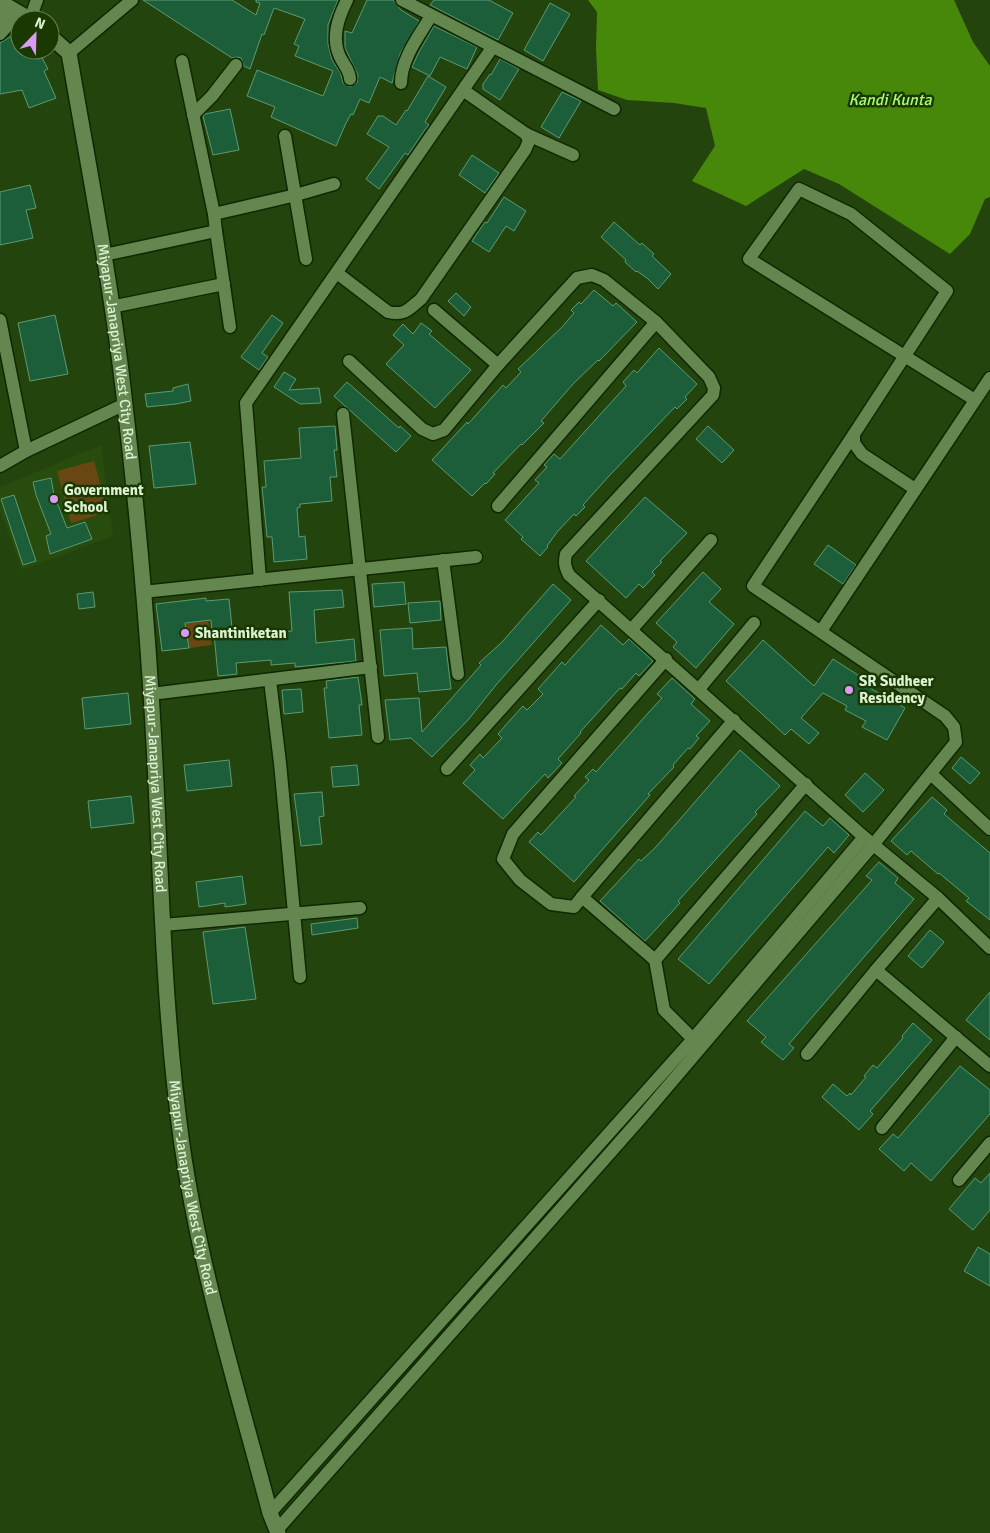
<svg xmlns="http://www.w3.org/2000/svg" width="990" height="1533" font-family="Signika,sans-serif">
<rect width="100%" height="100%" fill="#24440d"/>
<!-- built -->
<path fill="#284c0d" d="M101 445 113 536 22 570 0 511V487Z"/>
<!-- green -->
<g fill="#684712">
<path d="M94 461 108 512 71 523 57 471Z"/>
<path d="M208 620 212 645 189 648 185 623Z"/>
</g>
<!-- water -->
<path fill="#47880a" d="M588 0H954L973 42 990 66V197L985 199 970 234 950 254 839 184 804 169 746 206 692 181 715 146 706 108 674 103 627 100 598 90 596 48 597 12Z"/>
<!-- building -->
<g fill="#1d5e3a" stroke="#5c9a72">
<path d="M143 0H232L256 15 260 3 256 2V0H338L328 25V44L332 60 341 74 343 83 350 87 357 83 358 75 345 48V31L352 33 367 0H393L401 10 419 21 400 54 392 83 380 77 369 103 360 99 353 115 351 114 346 123 336 146 271 117 275 107 247 96 257 70 323 96 333 71 295 56 299 46 294 44 305 19 274 8 264 35 262 34 250 69 244 66 241 58 237 57 232 58Z"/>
<path d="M434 0H489L513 13 498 40 430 5Z"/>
<path d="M550 3 570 14 543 61 524 50Z"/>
<path d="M434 26 477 47 467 69 440 57 430 76 412 67 419 52Z"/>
<path d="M15 34 20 35V50H38L48 69 44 71 56 98 29 108 22 90 0 94V43Z"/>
<path d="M500 59 519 69 500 100 483 89V84L490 74 491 75Z"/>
<path d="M428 76 446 87 425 122 429 125 424 131 408 155 405 153 379 189 366 179 389 147 367 134 378 116H383L396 125 406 110 407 111Z"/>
<path d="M562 92 581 101 559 138 541 127Z"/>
<path d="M230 109 239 150 213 155 203 116 205 114Z"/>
<path d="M472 155 499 173 485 193 459 175Z"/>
<path d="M30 185 36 208 26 210 33 238 0 245V192Z"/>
<path d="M504 197 526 211 514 231 506 226 489 252 472 241 485 222 487 223Z"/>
<path d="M614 222 640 245 642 243 654 254 652 256 671 274 658 289 647 278 637 271 636 272 625 262 626 260 601 237Z"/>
<path d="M594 290 613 306 616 303 637 322 599 361 598 360 573 384 541 421 544 423 522 445 521 444 493 473 495 474 486 484 485 483 472 496 432 460 467 422 468 424 503 385 506 388 521 372 518 369 562 327 574 313 571 310 579 302 581 304Z"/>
<path d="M456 293 471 307 464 316 448 301Z"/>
<path d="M55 315 68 374 30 381 18 323Z"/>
<path d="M272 315 283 323 262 353 268 357 259 370 241 357Z"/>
<path d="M421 323 432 331 429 334 471 370 435 408 386 364 404 345 393 335 403 324 413 334Z"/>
<path d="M659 348 697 384 685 397 687 399 677 409 675 407 609 476 583 505 585 507 576 516 574 514 557 532 547 546 548 547 540 556 521 539 523 537 505 520 539 483 535 480 547 467 544 465 554 454 560 459 626 386 623 382 634 370 637 373Z"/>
<path d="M284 372 296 379 289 390 319 388 321 403 300 404 274 387Z"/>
<path d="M347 382 399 428 400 426 411 436 396 452 334 396Z"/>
<path d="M188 384 191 401 176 404 147 407 145 394 173 391V388Z"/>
<path d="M335 426 337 450H334L337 477H330L332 501 300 504V507L297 508 299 537 305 536 307 559 274 562 272 537H267L262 487H266L264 461 301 458 299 428Z"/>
<path d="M708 426 734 450 722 463 696 439Z"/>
<path d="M190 442 196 484 154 488 149 446Z"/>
<path d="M51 478 54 495 67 528 85 522 92 539 50 554 46 536 51 534 36 495 33 482Z"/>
<path d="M14 495 36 561 23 565 1 499Z"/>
<path d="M645 497 687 533 660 561 662 562 652 572 655 575 643 588 639 584 626 598 586 561Z"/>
<path d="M828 545 856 565 843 584 814 564Z"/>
<path d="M703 572 721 589 709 602 734 624 696 668 673 647 677 642 656 623Z"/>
<path d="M404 582 406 604 374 607 372 584Z"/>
<path d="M553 584 571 600 496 685 468 720 432 757 411 738 390 740 385 700 419 698 422 732 481 665 479 663 502 642Z"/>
<path d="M342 590 344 607 314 610 316 643 354 639 356 661 295 667V663L271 665V660L236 663 237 674 218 676 214 634H212L211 620 185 623 189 648 162 651 156 604 206 598V601L229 599 233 637 292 631 289 592Z"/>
<path d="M93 592 95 607 79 609 77 594Z"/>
<path d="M440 601 441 620 410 623 408 603Z"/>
<path d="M601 625 623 645 629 639 653 661 639 676 636 673 622 689 620 688 580 732 581 733 558 759 562 763 548 778 545 774 503 819 463 783 475 770 470 765 480 754 483 758 502 738 498 734 512 718 523 706 527 710 543 694 538 689 562 662 565 665Z"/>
<path d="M412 628 413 649 446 647 451 689 419 692 417 673 384 676 380 630Z"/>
<path d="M763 640 814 686 833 659 872 684 870 688 905 708 887 740 862 727 866 721 845 710 847 706 823 693 801 718 819 733 809 744 791 729 785 735 726 681Z"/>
<path d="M358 677 362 705H359L362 735 329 738 324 688H327L326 681Z"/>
<path d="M672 678 695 699 691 704 710 721 696 736 699 738 690 749 688 748 673 765 674 767 648 794 650 795 574 882 529 842 538 832 541 835 576 797 574 796 589 780 585 777 593 769 596 772 649 712 662 698 657 694Z"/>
<path d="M301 689 303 712 284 714 282 690Z"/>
<path d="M128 693 131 724 85 729 82 698Z"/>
<path d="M740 750 780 786 755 812 757 814 678 901 680 903 645 941 600 901 639 859 641 861 655 848Z"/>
<path d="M961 757 980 773 970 784 952 768Z"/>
<path d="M229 760 232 786 187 791 184 765Z"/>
<path d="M357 765 359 785 333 787 331 767Z"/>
<path d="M865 773 884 790 863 812 845 795Z"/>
<path d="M322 792 324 816 319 817 322 844 301 846 294 794Z"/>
<path d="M131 796 134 823 91 828 88 801Z"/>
<path d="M932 797 947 810 944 814 990 853V920L966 901 969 898 939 873 938 874 911 851 907 855 891 841Z"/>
<path d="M805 811 823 826 830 818 849 835 834 853 828 847 709 984 678 959Z"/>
<path d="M879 862 898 878 895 883 914 899 789 1044 794 1048 783 1060 761 1042 766 1037 747 1021 872 880 866 876Z"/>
<path d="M242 876 246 904 225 907V903L199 907 196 882Z"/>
<path d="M357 918 358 928 312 935 311 924Z"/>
<path d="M245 927 256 999 213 1004 203 932Z"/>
<path d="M930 930 944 942 922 968 908 956Z"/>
<path d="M990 992V1040L966 1020Z"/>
<path d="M913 1023 932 1040 870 1111 873 1114 859 1130 822 1097 833 1084 847 1096 850 1093 851 1095 866 1077 864 1076 873 1065 877 1068 903 1038 902 1036Z"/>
<path d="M960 1066 990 1090V1114L931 1181 911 1163 904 1171 879 1149 893 1134 898 1138Z"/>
<path d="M990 1173V1210L973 1230 949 1209 975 1178 981 1183Z"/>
<path d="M978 1247 990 1254V1286L964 1271Z"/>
</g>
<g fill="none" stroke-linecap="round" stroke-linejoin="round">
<defs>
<g id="minor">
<path d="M347 0C338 18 331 38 340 57 344 65 350 71 350 79"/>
<path d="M402 0 614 109"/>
<path d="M30 19 37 0"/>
<path d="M0 34 10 23"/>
<path d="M69 53 132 0"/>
<path d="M401 83C401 59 419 36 431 16"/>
<path d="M193 115 212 96 236 65"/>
<path d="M526 134 573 155"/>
<path d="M285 136 306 259"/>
<path d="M214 214 296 195 334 184"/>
<path d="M216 231 230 327"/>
<path d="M104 255 216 231 214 214 182 61"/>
<path d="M337 273 388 312C405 316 409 309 421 299L525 150 529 141 526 134 463 90"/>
<path d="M111 307 224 284"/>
<path d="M434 310 498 365"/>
<path d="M0 320 26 451"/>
<path d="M349 361 422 429 433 434 444 430 498 365 577 278 592 275 604 280 656 322 709 377 714 388 713 395 566 554C564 563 565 567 569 575L864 837 938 898 990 948"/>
<path d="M343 414 378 737"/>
<path d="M0 466 26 451 125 404"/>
<path d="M915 489 862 454 854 443V434L947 291 851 214 799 189 749 259 975 400"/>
<path d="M498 506 656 322"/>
<path d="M443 560 458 674"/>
<path d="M260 580 246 403 492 48"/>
<path d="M143 592 476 557"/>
<path d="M632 629 711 540"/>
<path d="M821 631 990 378"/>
<path d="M270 680 280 763 300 977"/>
<path d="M699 689 754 623"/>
<path d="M151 694 371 667"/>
<path d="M447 769 599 600"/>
<path d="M931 774 990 829"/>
<path d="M582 897 574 907 551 904 520 880 503 859 513 834 666 659"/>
<path d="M163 925 360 908"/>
<path d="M655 960 806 784"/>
<path d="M876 970 990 1066"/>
<path d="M693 1039 664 1010 655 960 582 897 734 720"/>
<path d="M807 1054 876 970 938 898"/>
<path d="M882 1128 956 1037"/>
<path d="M959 1180 990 1143"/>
<path d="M270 1513 693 1039 864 837"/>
<path d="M277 1530 640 1119 873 845 956 742 954 727 945 716 753 586 854 434"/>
</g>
<g id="tertiary">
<path d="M0 2 31 20"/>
<path d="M0 18 20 26"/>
<path id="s1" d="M50 36 69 53C89 170 112 287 125 405 136 501 145 597 151 693 161 844 161 996 182 1145 200 1270 238 1391 270 1513L278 1533"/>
</g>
</defs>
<!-- minor casing -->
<use href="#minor" stroke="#102801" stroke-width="15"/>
<!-- tertiary casing -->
<use href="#tertiary" stroke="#102801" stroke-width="18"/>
<!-- minor -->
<use href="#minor" stroke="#648750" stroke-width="12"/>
<!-- tertiary -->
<use href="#tertiary" stroke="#648750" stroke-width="15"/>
</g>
<!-- markers -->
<g fill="#da9af6" stroke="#1a3901" stroke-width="2">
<circle cx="54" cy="499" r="5"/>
<circle cx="185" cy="633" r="5"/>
<circle cx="849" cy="690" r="5"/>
</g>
<g text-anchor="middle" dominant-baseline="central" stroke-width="5" stroke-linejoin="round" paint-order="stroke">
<!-- street labels -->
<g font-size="15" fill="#ddf1d3" stroke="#1a3901">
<text stroke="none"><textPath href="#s1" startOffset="328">Miyapur-Janapriya West City Road</textPath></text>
<text stroke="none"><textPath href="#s1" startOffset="762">Miyapur-Janapriya West City Road</textPath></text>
<text stroke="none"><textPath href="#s1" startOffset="1168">Miyapur-Janapriya West City Road</textPath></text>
</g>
<!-- poi labels -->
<g font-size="15" font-weight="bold" fill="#ddf1d3" stroke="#1a3901" text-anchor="start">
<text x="64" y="490">Government<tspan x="64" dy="17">School</tspan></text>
<text x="195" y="633">Shantiniketan</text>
<text x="859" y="681">SR Sudheer<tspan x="859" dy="17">Residency</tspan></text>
</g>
<!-- water labels -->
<g font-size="16" font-style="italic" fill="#a8fd73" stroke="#1a3901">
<text x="890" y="100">Kandi Kunta</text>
</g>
</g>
<!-- north arrow -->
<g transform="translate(35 35) rotate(23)"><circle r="24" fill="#1a3901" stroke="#688355"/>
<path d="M0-4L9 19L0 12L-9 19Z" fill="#da9af6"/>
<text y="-8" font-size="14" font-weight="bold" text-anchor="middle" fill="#ddf1d3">N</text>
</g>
</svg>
